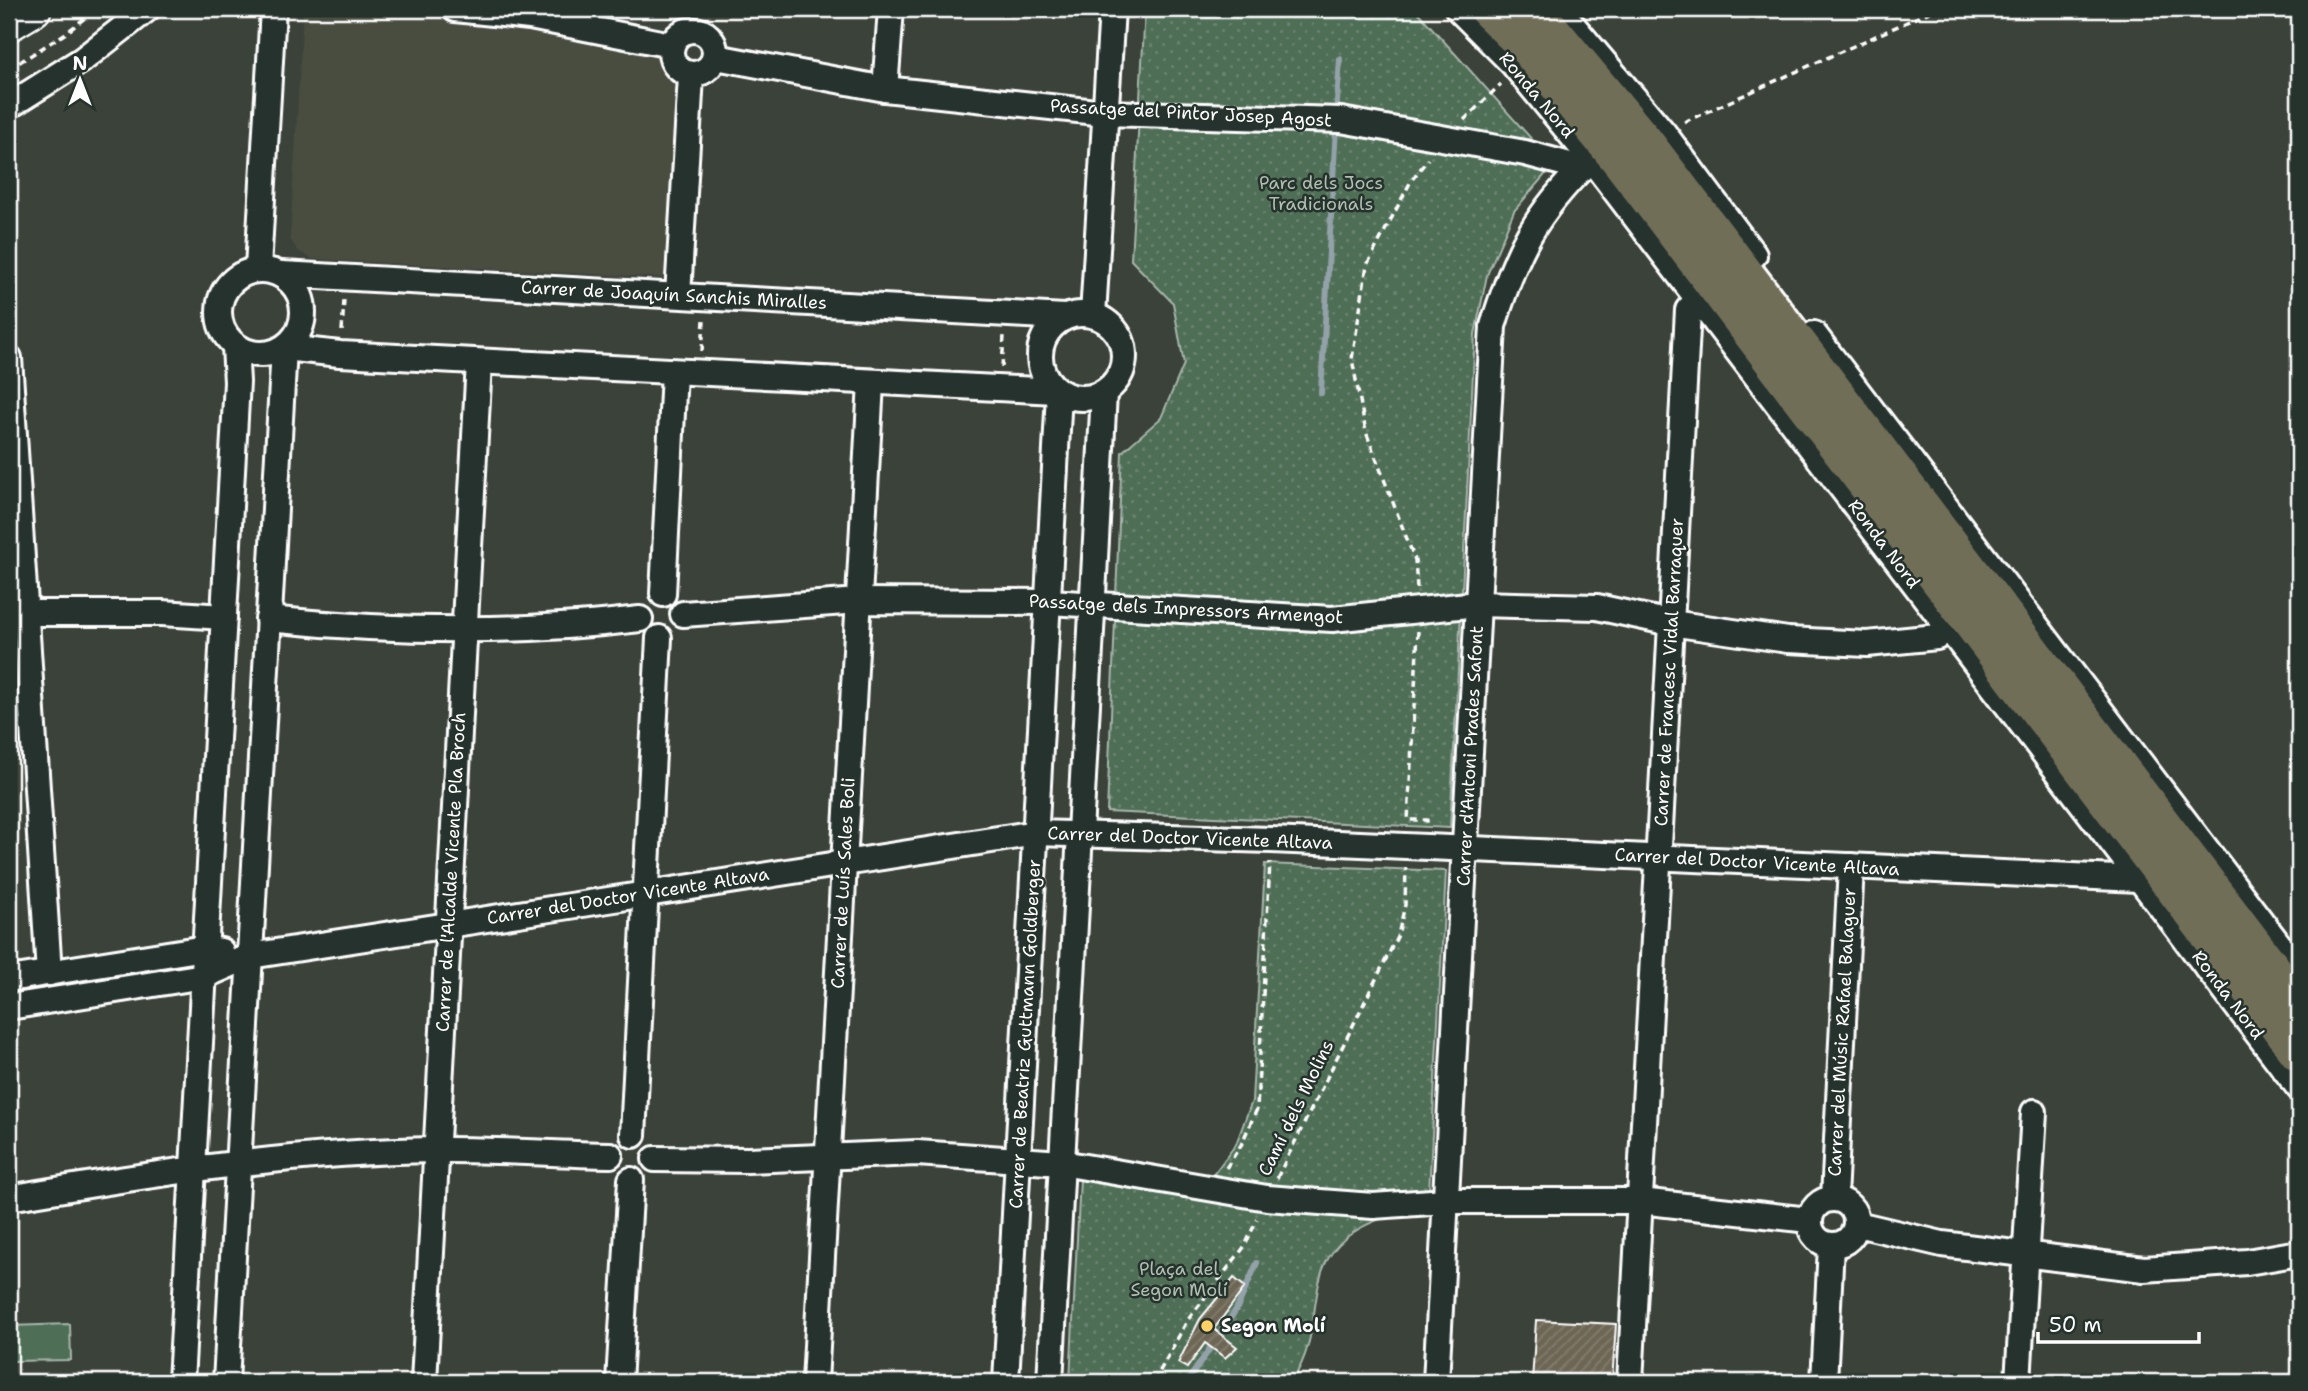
<svg xmlns="http://www.w3.org/2000/svg" width="2308" height="1391" font-family="'Shantell Sans',sans-serif">
<defs>
<pattern id="green-dots" width="8" height="8" patternUnits="userSpaceOnUse" patternTransform="scale(1.75)"><rect width="8" height="8" fill="#4f6e57"/><path d="M2 2h.1M6 6h.1" fill="none" stroke="#698470" stroke-width="1.8" stroke-linecap="round"/></pattern>
<pattern id="building-hatch" width="6" height="6" patternUnits="userSpaceOnUse" patternTransform="scale(1.75)"><rect width="6" height="6" fill="#6d6655"/><path d="M-1 1l2-2M0 6l6-6M5 7l2-2" fill="none" stroke="#837d6e"/></pattern>
</defs>
<rect width="100%" height="100%" fill="#3b4239"/>
<filter id="ink" filterUnits="userSpaceOnUse"><feTurbulence type="fractalNoise" baseFrequency=".0143" numOctaves="2"/><feDisplacementMap in="SourceGraphic" scale="14" xChannelSelector="R" yChannelSelector="G"/><feConvolveMatrix kernelMatrix="1 2 1 2 8 2 1 2 1" color-interpolation-filters="sRGB"/></filter>
<g filter="url(#ink)">
<!-- built -->
<path fill="#4a4d41" d="M303 10 450 14 663 47 665 66 675 77 666 278 312 259 298 251 290 239Z"/>
<!-- green -->
<g fill="url(#green-dots)" stroke="#a7b6ab" stroke-width="2">
<path d="M1145 9H1415L1554 164 1514 211 1487 275 1475 334 1450 828 1107 812 1122 452 1161 418 1184 364 1173 303 1131 260Z"/>
<path d="M1265 864 1446 871 1428 1211C1382 1212 1329 1232 1319 1283 1311 1323 1314 1345 1292 1382H1070L1081 1158 1210 1179 1236 1144 1252 1101Z"/>
</g>
<!-- pitch -->
<path fill="#4f6e57" stroke="#a7b6ab" stroke-width="2" d="M70 1324 71 1360 9 1361V1326Z"/>
<g fill="none" stroke-linecap="round" stroke-linejoin="round">
<!-- stream -->
<g stroke="#93a2a9" stroke-width="6">
<path d="M1336 116 1340 59"/>
<path d="M1321 393 1336 127"/>
<path d="M1220 1334 1237 1308 1257 1263"/>
<path d="M1187 1382 1211 1347"/>
</g>
</g>
<!-- building -->
<g fill="url(#building-hatch)" stroke="#fff" stroke-width="2">
<path d="M1234 1278 1245 1287 1214 1329 1237 1347 1225 1358 1205 1343 1187 1368 1178 1363 1200 1319Z"/>
<path d="M1536 1320 1616 1324 1612 1382H1532Z"/>
</g>
<g fill="none" stroke-linecap="round" stroke-linejoin="round">
<defs>
<g id="street">
<path d="M455 9 530 17 671 45"/>
<path d="M1458 9 1513 64 1591 159 2299 1088"/>
<path d="M1559 9 1663 132 1754 255"/>
<circle cx="693" cy="52" r="22"/>
<path d="M716 57 885 89 1105 113 1341 120 1525 153 1581 168"/>
<path d="M885 89 891 9"/>
<path d="M9 106 82 60 147 9"/>
<path d="M258 268 273 9"/>
<circle cx="261" cy="312" r="42"/>
<path d="M282 274 1065 317"/>
<path d="M678 295 691 76"/>
<circle cx="1082" cy="356" r="42"/>
<path d="M1093 315 1112 9"/>
<path d="M1814 334 2299 971"/>
<path d="M285 348 340 354 1056 391"/>
<path d="M9 358 49 973"/>
<path d="M663 594 674 372"/>
<path d="M9 613H162L224 617"/>
<path d="M683 614 859 601 1049 602 1332 619 1478 604 1597 607 1671 623 1788 640 1867 644 1937 637"/>
<path d="M268 619C393 632 515 634 640 619"/>
<path d="M9 979 205 948 221 951"/>
<path d="M9 1007 204 976 250 956 1036 833 1271 840 2139 879"/>
<path d="M633 1135 659 638"/>
<path d="M655 1159 748 1160 917 1153 1062 1163 1267 1198 1373 1206 1446 1201H1640L1809 1220"/>
<path d="M9 1198C150 1174 291 1152 435 1150 493 1149 552 1154 610 1155"/>
<path d="M1834 1198 1851 866"/>
<circle cx="1833" cy="1222" r="23"/>
<path d="M1857 1224 1942 1244 2144 1269 2247 1262 2299 1253"/>
<path d="M181 1382 237 382 235 346"/>
<path d="M226 1382 284 348"/>
<path d="M424 1382 479 362"/>
<path d="M619 1382 631 1180"/>
<path d="M815 1382 871 383"/>
<path d="M1006 1382 1059 393"/>
<path d="M1050 1382 1104 393"/>
<path d="M1436 1382 1493 326C1516 251 1534 214 1591 159"/>
<path d="M1630 1382 1688 310 1697 300"/>
<path d="M1824 1382 1831 1246"/>
<path d="M2018 1382 2034 1112"/>
</g>
<path id="secondary" d="M9 24 34 9"/>
<g id="primary">
<path d="M1488 9 1529 49 1621 161 2299 1052"/>
<path d="M1529 9 1550 29 1645 143 2299 1005"/>
</g>
</defs>
<!-- street casing -->
<use href="#street" stroke="#fff" stroke-width="30"/>
<!-- secondary casing -->
<use href="#secondary" stroke="#fff" stroke-width="38"/>
<!-- primary casing -->
<use href="#primary" stroke="#fff" stroke-width="44"/>
<!-- path -->
<g stroke="#fff" stroke-width="3.5" stroke-dasharray="7 5" stroke-linecap="butt">
<path d="M9 69 66 33 96 9"/>
<path d="M1464 120 1501 84"/>
<path d="M1684 122 1936 9"/>
<path d="M342 331 344 300"/>
<path d="M702 351 704 320"/>
<path d="M1002 367 1004 336"/>
<path d="M1417 588 1415 560 1366 432 1352 359 1367 265 1411 181 1428 159"/>
<path d="M1418 631 1408 820H1427V825"/>
<path d="M1226 1168 1241 1145 1257 1109 1270 862"/>
<path d="M1277 1178 1398 935 1405 905 1406 868"/>
<path d="M1154 1382 1187 1321 1245 1246 1257 1219"/>
</g>
<!-- street -->
<use href="#street" stroke="#26332d" stroke-width="24"/>
<!-- secondary -->
<use href="#secondary" stroke="#26332d" stroke-width="33"/>
<!-- primary -->
<use href="#primary" stroke="#716e59" stroke-width="38"/>
</g>
</g>
<!-- markers -->
<circle fill="#ffd166" stroke="#26332d" stroke-width="2.5" cx="1207" cy="1326" r="7"/>
<g text-anchor="middle" dominant-baseline="central" stroke-width="5" stroke-linejoin="round" paint-order="stroke">
<!-- street labels -->
<g font-size="18" fill="#fff" stroke="#26332d">
<text transform="translate(1537 95) rotate(50)">Ronda Nord</text>
<text transform="translate(1191 113) rotate(3)">Passatge del Pintor Josep Agost</text>
<text transform="translate(674 295) rotate(3)">Carrer de Joaquín Sanchis Miralles</text>
<text transform="translate(1884 544) rotate(53)">Ronda Nord</text>
<text transform="translate(1186 609) rotate(3)">Passatge dels Impressors Armengot</text>
<text transform="translate(1669 672) rotate(-87)">Carrer de Francesc Vidal Barraquer</text>
<text transform="translate(1470 756) rotate(-87)">Carrer d'Antoni Prades Safont</text>
<text transform="translate(1190 838) rotate(2)">Carrer del Doctor Vicente Altava</text>
<text transform="translate(1757 862) rotate(3)">Carrer del Doctor Vicente Altava</text>
<text transform="translate(451 872) rotate(-87)">Carrer de l'Alcalde Vicente Pla Broch</text>
<text transform="translate(843 883) rotate(-87)">Carrer de Luís Sales Boli</text>
<text transform="translate(628 896) rotate(-9)">Carrer del Doctor Vicente Altava</text>
<text transform="translate(2228 995) rotate(53)">Ronda Nord</text>
<text transform="translate(1842 1032) rotate(-87)">Carrer del Músic Rafael Balaguer</text>
<text transform="translate(1025 1034) rotate(-87)">Carrer de Beatriz Guttmann Goldberger</text>
<text transform="translate(1296 1108) rotate(-64)">Camí dels Molins</text>
</g>
<!-- park labels -->
<g font-size="18" fill="#b0beb3" stroke="#26332d">
<text x="1321" y="183">Parc dels Jocs<tspan x="1321" dy="21">Tradicionals</tspan></text>
<text x="1179" y="1269">Plaça del<tspan x="1179" dy="21">Segon Molí</tspan></text>
</g>
<!-- poi labels -->
<g font-size="18" font-weight="bold" fill="#fff" stroke="#26332d" text-anchor="start">
<text x="1221" y="1326">Segon Molí</text>
</g>
</g>
<!-- margin -->
<rect width="2308" height="1391" fill="none" stroke="#26332d" stroke-width="35"/>
<rect x="18" y="18" width="2273" height="1356" fill="none" stroke="#fff" stroke-width="2.5" filter="url(#ink)"/>
<!-- north arrow -->
<g transform="translate(80 80)" stroke="#26332d" stroke-width="5" paint-order="stroke">
<path d="M0-5L12 26L0 18L-12 26Z" fill="#ffffff"/>
<text y="-10" font-size="19" font-weight="bold" text-anchor="middle" fill="#ffffff">N</text>
</g>
<!-- scale -->
<path d="M2038 1332v10h161v-10" fill="none" stroke="#ffffff" stroke-width="3.5"/>
<text x="2049" y="1332" font-size="21" fill="#ffffff" stroke="#26332d" stroke-width="5" paint-order="stroke">50 m</text>
</svg>
